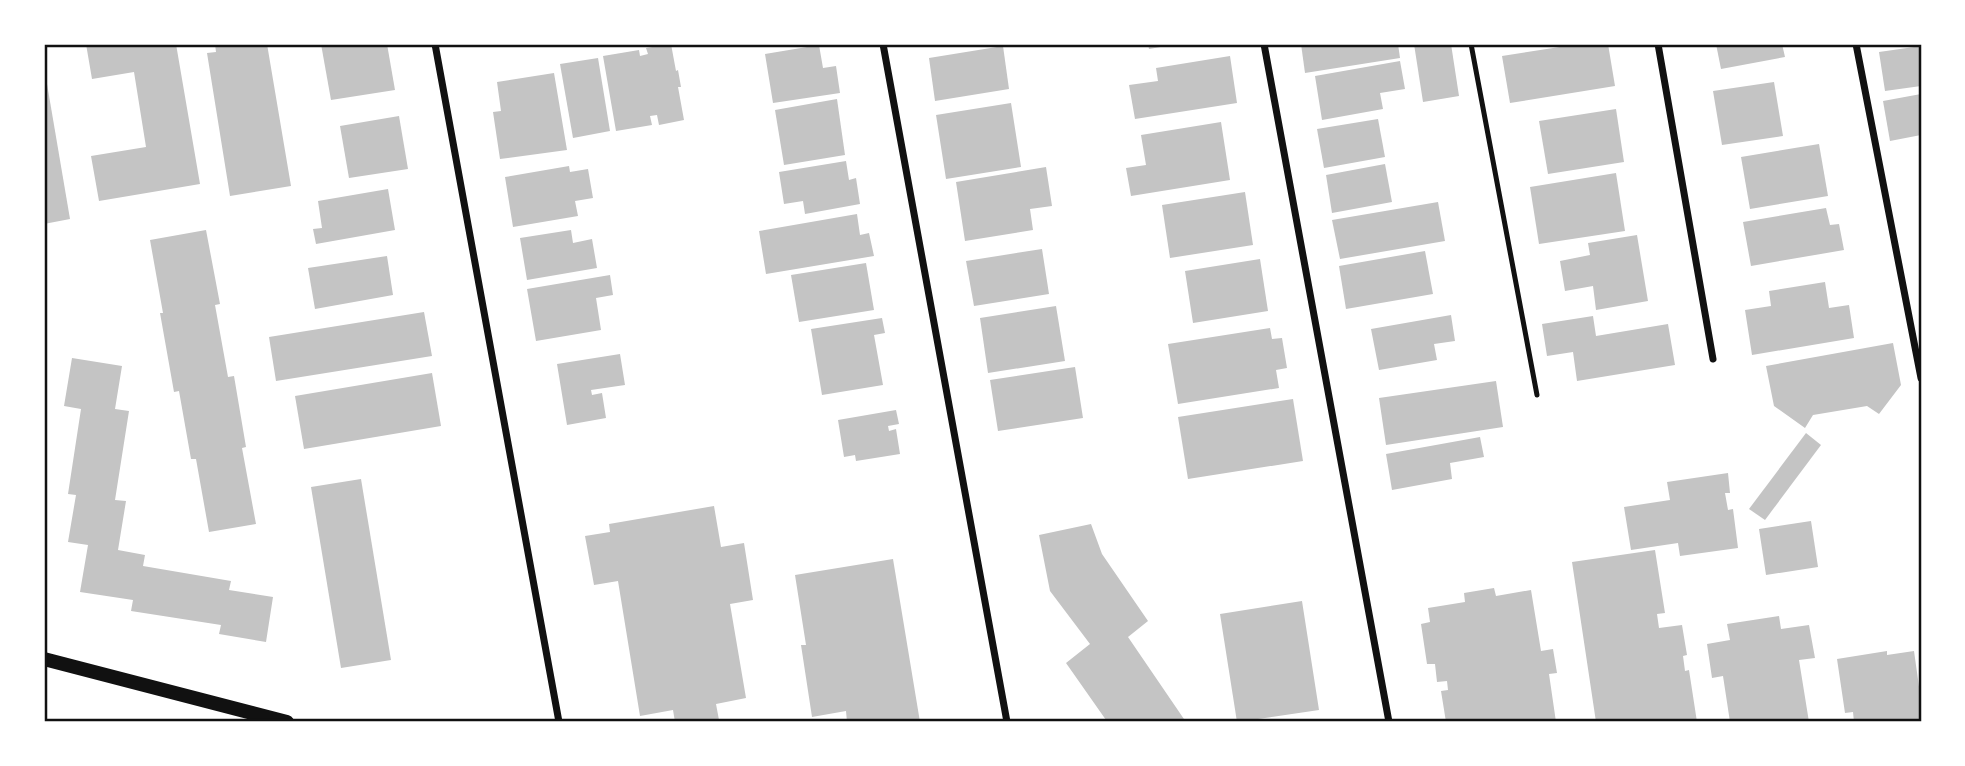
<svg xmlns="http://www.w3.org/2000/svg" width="1965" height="766" font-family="Cabin,sans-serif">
<rect width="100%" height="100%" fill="#fff"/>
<!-- building -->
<g fill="#c4c4c4">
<path d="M86 44H176L200 184 99 201 91 156 146 147 134 72 92 79Z"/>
<path d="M215 44H267L291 186 230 196 207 53 216 52Z"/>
<path d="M321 44H387L395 90 331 100Z"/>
<path d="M671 44 676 71 678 70 681 87H678L684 120 659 125 657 115 650 116 652 125 616 131 603 56 639 50 640 56 648 54 646 48Z"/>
<path d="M1148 44H1172V45L1149 49Z"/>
<path d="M1301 44H1398L1400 58 1305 73Z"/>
<path d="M1414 44H1451L1459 96 1423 102Z"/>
<path d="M1579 44H1608L1615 86 1510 103 1502 56Z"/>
<path d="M1716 44H1782L1785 57 1721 69Z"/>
<path d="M819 45 823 68 836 66 840 93 773 103 765 54Z"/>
<path d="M1003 46 1009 89 935 101 929 58Z"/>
<path d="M1921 46V86L1885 91 1879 52Z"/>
<path d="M1230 56 1237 103 1135 119 1129 85 1158 81 1156 68Z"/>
<path d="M598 58 610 131 573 138 560 64Z"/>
<path d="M1400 61 1405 89 1380 93 1383 109 1322 120 1315 76Z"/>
<path d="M554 73 567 150 500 159 493 112 501 111 497 82Z"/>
<path d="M46 78 70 219 44 224V79Z"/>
<path d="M1774 82 1783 136 1722 145 1713 91Z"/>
<path d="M1921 94V135L1890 141 1883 101Z"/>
<path d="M837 99 845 155 784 165 775 110Z"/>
<path d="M1011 103 1021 167 946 179 936 115Z"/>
<path d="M1616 109 1624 162 1548 174 1539 121Z"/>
<path d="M399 116 408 169 349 178 340 126Z"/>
<path d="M1378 119 1385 157 1324 168 1317 129Z"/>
<path d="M1221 122 1230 180 1131 196 1126 168 1146 165 1141 135Z"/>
<path d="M1819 144 1828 196 1750 209 1741 157Z"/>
<path d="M846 161 849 180 856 178 860 204 805 214 803 201 784 204 779 172Z"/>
<path d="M1385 164 1392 202 1332 213 1326 175Z"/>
<path d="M569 166 570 172 588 169 593 198 575 201 578 216 513 227 505 177Z"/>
<path d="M1046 167 1052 206 1030 209 1033 230 965 241 956 182Z"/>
<path d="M1616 173 1625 231 1539 244 1530 187Z"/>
<path d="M388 189 395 230 316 244 313 229 322 228 318 201Z"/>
<path d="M1245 192 1253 245 1170 258 1162 205Z"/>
<path d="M1438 202 1445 241 1340 259 1332 220Z"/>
<path d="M1826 208 1830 225 1839 224 1844 250 1751 266 1743 222Z"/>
<path d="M857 214 860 235 869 233 874 256 766 274 759 231Z"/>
<path d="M206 230 220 304 215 305 228 377 234 376 246 447 242 448 256 524 209 532 196 459H191L179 391 174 392 160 313H163L150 240Z"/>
<path d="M571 230 573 243 592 239 597 268 527 280 520 238Z"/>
<path d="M1637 235 1648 301 1596 310 1593 286 1565 291 1560 261 1590 255 1588 243Z"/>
<path d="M1042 249 1049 294 974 306 966 261Z"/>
<path d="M1425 251 1433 294 1346 309 1339 266Z"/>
<path d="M387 256 393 295 315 309 308 268Z"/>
<path d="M1260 259 1268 311 1193 323 1185 271Z"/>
<path d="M866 263 874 310 799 322 791 275Z"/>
<path d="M610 275 613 295 596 298 601 330 536 341 527 289Z"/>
<path d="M1825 282 1829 308 1849 305 1854 338 1752 355 1745 310 1771 306 1769 291Z"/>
<path d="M1056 306 1065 361 988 373 980 318Z"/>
<path d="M424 312 432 356 276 381 269 337Z"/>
<path d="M1451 315 1455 341 1434 344 1437 360 1379 370 1371 329Z"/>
<path d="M1593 316 1596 336 1668 324 1675 365 1577 381 1573 352 1547 356 1542 324Z"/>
<path d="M882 318 885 333 874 335 883 385 822 395 811 329Z"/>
<path d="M1270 328 1272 339 1282 338 1287 368 1276 370 1279 388 1178 404 1168 344Z"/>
<path d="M1893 343 1901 385 1879 414 1867 406 1813 415 1805 428 1774 406 1766 366Z"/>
<path d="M620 354 625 385 591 390 592 395 602 393 606 418 567 425 557 364Z"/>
<path d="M72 358 122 366 115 409 129 411 115 500 126 501 118 550 145 555 143 566 231 581 229 590 273 597 266 642 219 634 221 625 131 611 133 600 80 592 88 545 68 542 76 495 68 494 81 409 64 406Z"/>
<path d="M1075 367 1083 418 998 431 990 380Z"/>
<path d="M432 373 441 426 304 449 295 396Z"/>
<path d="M1496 381 1503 427 1386 445 1379 398Z"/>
<path d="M1293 399 1303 461 1188 479 1178 417Z"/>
<path d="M896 410 899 424 888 426 889 431 896 429 900 454 856 461 855 455 844 457 838 420Z"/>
<path d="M1806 433 1821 445 1765 520 1749 509Z"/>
<path d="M1480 437 1484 457 1450 463 1452 479 1392 490 1386 454Z"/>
<path d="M1728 473 1730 493H1725L1728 510 1733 509 1738 548 1680 556 1678 543 1631 550 1624 507 1670 500 1667 482Z"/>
<path d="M361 479 391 660 341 668 311 487Z"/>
<path d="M714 506 721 547 744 543 753 600 730 604 746 698 716 704 719 720 714 722H675L673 710 640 716 618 581 594 585 585 536 610 532 609 524Z"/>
<path d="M1811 521 1818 567 1766 575 1759 529Z"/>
<path d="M1091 524 1102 554 1148 621 1128 637 1186 722H1104L1106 720 1066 663 1090 644 1050 591 1039 535Z"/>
<path d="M1655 550 1665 613 1657 614 1659 628 1682 625 1687 655 1683 656 1685 671 1689 670 1697 722H1596L1572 562Z"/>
<path d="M893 559 920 722H847L846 711 812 717 801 645H806L795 575Z"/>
<path d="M1494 588 1496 596 1531 590 1541 651 1553 649 1557 673 1549 674 1556 722H1446L1441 691 1448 690 1447 681 1437 682 1435 664H1427L1421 624 1430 622 1428 608 1465 602 1464 593Z"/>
<path d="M1302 601 1319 710 1237 722 1220 614Z"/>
<path d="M1779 616 1781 629 1809 625 1815 658 1799 660 1809 722H1730L1723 676 1712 678 1707 644 1730 640 1727 624Z"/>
<path d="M1887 651V655L1914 651 1921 701V722H1854L1853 712 1845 713 1837 659Z"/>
</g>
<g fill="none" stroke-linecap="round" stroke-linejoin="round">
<!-- service -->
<path stroke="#111" stroke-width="5" d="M1471 44 1537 395"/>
<!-- minor -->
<g stroke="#111" stroke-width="7">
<path d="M435 44 559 722"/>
<path d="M883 44 1007 722"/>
<path d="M1264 44 1389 722"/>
<path d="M1658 44 1713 359"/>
<path d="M1856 44 1921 378"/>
</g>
<!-- secondary -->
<path stroke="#111" stroke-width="14" d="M44 659 287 722"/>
</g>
<!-- border -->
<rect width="1965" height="766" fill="none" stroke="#ffffff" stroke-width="91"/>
<rect x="46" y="46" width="1874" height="674" fill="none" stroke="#111" stroke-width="2.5"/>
</svg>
